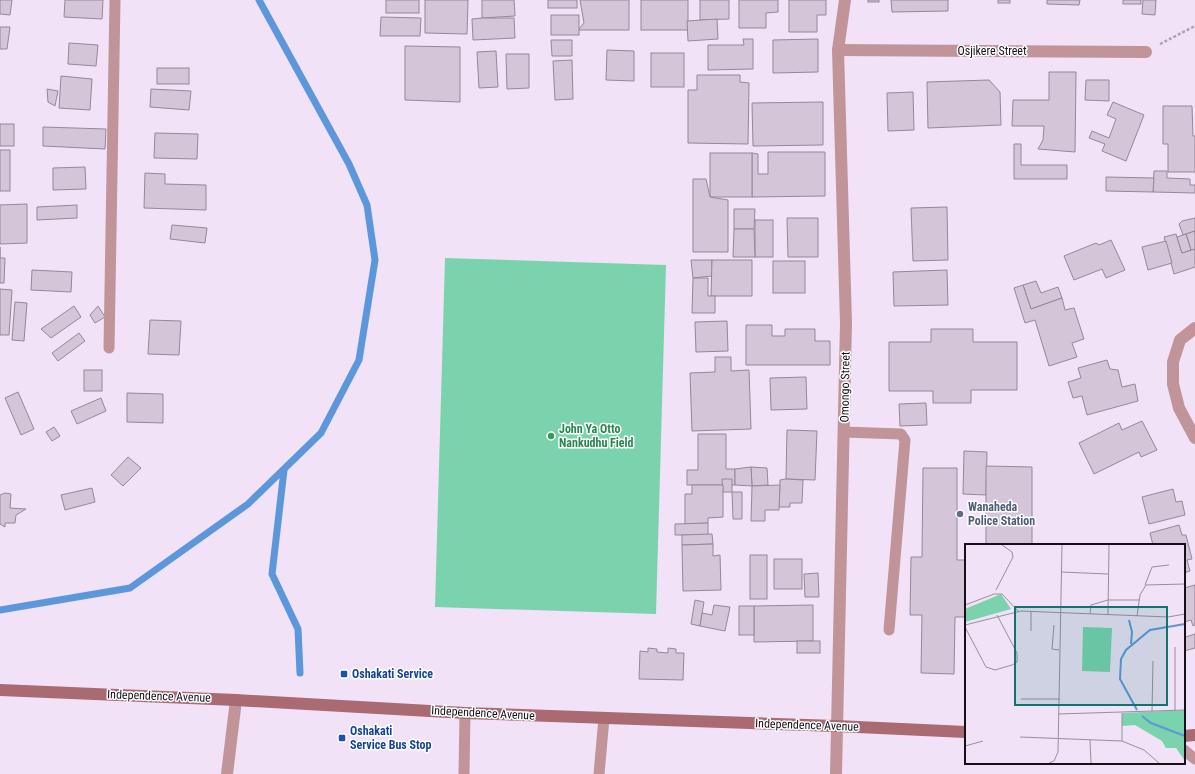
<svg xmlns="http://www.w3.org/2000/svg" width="1195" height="774" font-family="'Roboto Condensed',sans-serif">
<rect width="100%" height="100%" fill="#f1e2f7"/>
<!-- green -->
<path fill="#7ad3ad" d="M445 258 666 265 656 614 435 607Z"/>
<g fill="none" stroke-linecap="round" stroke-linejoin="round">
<!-- stream -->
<g stroke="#5c97db" stroke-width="7">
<path d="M284 470 272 574 298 629 300 673"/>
<path d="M0 610 130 588 248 504 321 433 359 360 375 260 367 205 349 164 259 0"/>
</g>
</g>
<!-- building -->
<g fill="#d4c5d9" stroke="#95889a">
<path d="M0 0H12L10 15 0 14Z"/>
<path d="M65 0H103L102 19 64 17Z"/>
<rect x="386" y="0" width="33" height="13"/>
<path d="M425 0H468L467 34 425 33Z"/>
<path d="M482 0H514L515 16 482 18Z"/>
<rect x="548" y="0" width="29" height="8"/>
<path d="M580 0H629V30H578L584 23Z"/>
<rect x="641" y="0" width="47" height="30"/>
<path d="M700 0H729V19L700 20Z"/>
<path d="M739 0H778V12L766 13V28H739Z"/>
<path d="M789 0H826V15H817V32H789Z"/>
<rect x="868" y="0" width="11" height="2"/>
<path d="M891 0H948V11L892 12Z"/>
<rect x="998" y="0" width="12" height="3"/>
<path d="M1047 0H1080L1079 5 1047 4Z"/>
<rect x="1123" y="0" width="18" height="4"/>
<path d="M1143 0H1156L1155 15 1142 14Z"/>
<rect x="551" y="15" width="28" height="20"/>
<path d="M381 17 421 18 420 36H380Z"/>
<path d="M482 18H514L515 38 473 40 472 19Z"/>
<path d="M717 19 718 39 688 41 687 21Z"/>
<path d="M0 27H10L7 49H0Z"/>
<path d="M743 39H753V69L708 70V45H744Z"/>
<path d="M818 39V72L773 73V40Z"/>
<path d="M551 40H572V56H552Z"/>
<path d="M69 43 98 45 96 66 68 64Z"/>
<path d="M405 46 460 47V102L405 100Z"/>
<path d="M607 50 634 51V81L606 80Z"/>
<path d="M496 51 498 87 479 88 477 52Z"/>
<rect x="651" y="53" width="33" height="34"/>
<path d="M506 54H529V88L507 89Z"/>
<path d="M572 60 573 99 555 100 553 61Z"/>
<rect x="157" y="68" width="32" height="16"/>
<path d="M1049 72H1076L1075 152 1038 149 1043 140 1044 126H1012L1013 100H1049Z"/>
<path d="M697 75H740V82L749 83 748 144 688 143V90H697Z"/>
<path d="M61 76 92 79 90 110 59 108Z"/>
<path d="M989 80 1000 92 1001 125 928 128 927 82Z"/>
<path d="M1086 80H1109V101L1085 100Z"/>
<path d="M47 89 58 91 55 106 48 102Z"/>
<path d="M151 89 191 91 189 110 150 107Z"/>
<path d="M913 92 914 130 888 131 887 93Z"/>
<path d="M823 102V145L753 146 752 103Z"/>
<path d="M1113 102 1144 115 1126 161 1102 151 1105 144 1089 138 1092 131 1109 138 1116 119 1107 115Z"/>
<path d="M1163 106H1192L1193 136H1195V172H1168V144H1163Z"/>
<rect x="0" y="124" width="14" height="22"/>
<path d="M43 127 106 129 105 149 43 146Z"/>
<path d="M155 133 198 134 197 159 154 158Z"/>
<path d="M1014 144H1021V165H1067V179H1014Z"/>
<rect x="0" y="150" width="10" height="41"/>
<path d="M768 152H825V196L752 197V153L758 154V174H768Z"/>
<rect x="710" y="153" width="42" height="44"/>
<path d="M85 167 86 189 53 190V168Z"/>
<path d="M1154 171H1167V178L1190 179V185H1195V193L1153 192Z"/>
<path d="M145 173 165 174V184L206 185V210L144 208Z"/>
<path d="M1106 177 1154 178 1153 192 1106 191Z"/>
<path d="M693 179H706L710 197 728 200V252H693Z"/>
<path d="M27 204V243L0 244V205Z"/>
<path d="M77 205V218L37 220V207Z"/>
<path d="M947 207 948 260 913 261 911 208Z"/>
<path d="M734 209H755L754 229H734Z"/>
<path d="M787 218H818V257H788Z"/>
<path d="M1195 218V231L1183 235 1179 224 1182 221Z"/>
<rect x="755" y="220" width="18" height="37"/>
<path d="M172 225 207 228 205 243 170 239Z"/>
<path d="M734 229H754L755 257H733Z"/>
<path d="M1195 231V250H1191L1186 234Z"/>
<path d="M1176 234 1182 253 1195 249V267L1174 274 1164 237Z"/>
<path d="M1186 234 1191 250 1182 253 1177 237Z"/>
<path d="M1111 240 1125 270 1106 278 1102 269 1074 280 1064 256 1096 243 1099 245Z"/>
<path d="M1166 241 1172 263 1148 270 1142 247Z"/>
<path d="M0 247V258H5L4 283H0Z"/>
<path d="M691 260H712V276L693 278Z"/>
<path d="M712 260H752V296H711Z"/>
<rect x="773" y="261" width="32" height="32"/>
<path d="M32 270 72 272 71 292 31 290Z"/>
<path d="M947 270 948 305 894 306 893 272Z"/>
<path d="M693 278H708V296H715V313H692Z"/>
<path d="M1036 281 1041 293 1058 287 1062 298 1031 309 1023 285Z"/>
<path d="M1023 285 1031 309 1062 298 1065 310 1074 308 1084 339 1072 343 1077 357 1049 366 1035 320 1025 323 1014 288Z"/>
<path d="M0 289 12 290 9 335H0Z"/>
<path d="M15 302 27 303 24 341 12 340Z"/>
<path d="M74 306 81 317 51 338 41 329Z"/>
<path d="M98 306 105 317 95 323 90 315Z"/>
<path d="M150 320 181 321 179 355 148 354Z"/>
<path d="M727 321 728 351 696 352 695 322Z"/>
<path d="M746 325H772V336H785V329H815V341H830V365H746Z"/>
<path d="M931 329H973V342H1017V390H971V403H933V391H889V342H931Z"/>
<path d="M79 333 85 341 58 361 52 353Z"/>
<path d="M715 357H731V371L749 370 751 429 692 431 690 373 715 372Z"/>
<path d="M1107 360 1110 369 1118 370 1122 387 1135 384 1138 401 1087 415 1082 396 1073 398 1068 382 1081 378 1078 368Z"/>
<rect x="84" y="370" width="18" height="21"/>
<path d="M806 377 807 409 771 410 770 378Z"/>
<path d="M18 392 34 429 21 435 5 398Z"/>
<path d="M127 393 163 394V423L127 422Z"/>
<path d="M101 398 106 411 77 424 71 411Z"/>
<path d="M926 403 927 425 900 426 899 404Z"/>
<path d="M1142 421 1157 450 1141 457 1139 452 1094 474 1079 443 1119 423 1122 430Z"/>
<path d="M54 427 60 436 52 441 46 432Z"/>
<path d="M787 430 817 431 815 480 786 479Z"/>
<path d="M698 434H726V469H735V485H687V470H698Z"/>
<path d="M964 451 987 452 986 495 963 494Z"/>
<path d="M128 457 141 468 123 486 111 475Z"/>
<path d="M986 466 1032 467V545H986Z"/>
<path d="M751 467 767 468 768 485 752 486Z"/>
<path d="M751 467 752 486 735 485V469Z"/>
<path d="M923 468H957V560H966V617H955L954 674 921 673 922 615H910L911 557H922Z"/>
<path d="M722 479H732V492H723Z"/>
<path d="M786 479 803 480 802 503H790V507H779L780 480Z"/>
<path d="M692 485H723V517L708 518V523L685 524V494H692Z"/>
<path d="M780 485 779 510H765V521H751L752 486Z"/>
<path d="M92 488 95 502 65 510 61 495Z"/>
<path d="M1173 489 1176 502 1182 501 1185 515 1149 524 1142 497Z"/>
<path d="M732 492H742V519H733Z"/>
<path d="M5 493 11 494 10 508 26 509 16 515 15 523H5V527L0 524V495Z"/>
<path d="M708 523V535H675V524Z"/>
<path d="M1179 525 1182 535H1186L1192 559 1187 560 1190 571 1184 573V545H1153L1150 533Z"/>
<path d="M712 534 713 544 682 545V535Z"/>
<path d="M713 544V556L720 555 721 590 683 591 682 545Z"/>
<rect x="750" y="555" width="17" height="44"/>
<rect x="774" y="559" width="28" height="30"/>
<path d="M818 573 819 597H805L804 574Z"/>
<path d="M1195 585V625L1193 626 1191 620 1184 622V588Z"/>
<path d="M695 600 704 602 700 626 691 624Z"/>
<path d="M714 605 730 607 725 631 700 626 702 613 712 615Z"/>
<path d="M813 605V641L754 642V606Z"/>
<rect x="739" y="606" width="15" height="29"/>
<path d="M1184 630 1186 637 1195 634V648L1184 651Z"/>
<rect x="965" y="635" width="1" height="24"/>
<rect x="797" y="641" width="23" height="12"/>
<path d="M648 648 657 649V652L668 653V648L676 649V653H684L683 680 639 679 640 651 648 652Z"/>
</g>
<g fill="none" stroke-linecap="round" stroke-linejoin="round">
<!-- path -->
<path stroke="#afa3b4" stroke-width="2.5" stroke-dasharray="3 2" stroke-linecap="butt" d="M1160 44 1195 26"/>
<!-- lane -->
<g stroke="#c09498" stroke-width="11">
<path d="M109 348 115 0"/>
<path d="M844 432 901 434 905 440 889 630"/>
<path d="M1184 750 1195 759"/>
<path d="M464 774 465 713"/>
<path d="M599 774 604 718"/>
</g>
<!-- street -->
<g stroke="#c09498" stroke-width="12">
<path d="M838 50 1146 52"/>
<path d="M1195 328 1180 340 1173 362V384L1179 408 1195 438"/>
<path d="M227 774 236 700"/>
<path d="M836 774 846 323 838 50 845 0"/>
</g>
<!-- secondary -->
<g stroke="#a96a72" stroke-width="12">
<path d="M0 690 236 700 465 713 836 726 966 732"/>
<path d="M1184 736 1195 735"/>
</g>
</g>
<!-- markers -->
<circle fill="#2e9e5b" stroke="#fff" stroke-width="1.5" cx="551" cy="436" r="4"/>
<circle fill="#5c6f8a" stroke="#fff" stroke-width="1.5" cx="960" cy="514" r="4"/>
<g fill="#1a4fb4" stroke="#fff" stroke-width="1.5">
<rect x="340" y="670" width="8" height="8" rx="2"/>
<rect x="338" y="734" width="8" height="8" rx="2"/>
</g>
<g text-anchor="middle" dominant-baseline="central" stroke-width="3" stroke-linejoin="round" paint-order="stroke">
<!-- street labels -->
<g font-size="12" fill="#161118" stroke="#fff">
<text x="992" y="51">Osjikere Street</text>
<text transform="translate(845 387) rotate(-89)">Omongo Street</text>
<text transform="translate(159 696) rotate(2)">Independence Avenue</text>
<text transform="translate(483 713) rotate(3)">Independence Avenue</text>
<text transform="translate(807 725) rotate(2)">Independence Avenue</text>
</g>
<!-- leisure labels -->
<g font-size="12" font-weight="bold" fill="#27864d" stroke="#fff" text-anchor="start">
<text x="559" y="429">John Ya Otto<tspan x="559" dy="14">Nankudhu Field</tspan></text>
</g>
<!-- service labels -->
<g font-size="12" font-weight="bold" fill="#4e5e75" stroke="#fff" text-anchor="start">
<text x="968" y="507">Wanaheda<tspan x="968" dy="14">Police Station</tspan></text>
</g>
<!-- transit labels -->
<g font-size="12" font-weight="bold" fill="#164399" stroke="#fff" text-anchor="start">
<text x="352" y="674">Oshakati Service</text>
<text x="350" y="731">Oshakati<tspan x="350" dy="14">Service Bus Stop</tspan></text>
</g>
</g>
<!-- overview -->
<g transform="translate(965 544)">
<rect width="220" height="220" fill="#f1e2f7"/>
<path d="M36 50 46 65 0 78V65ZM118 83 147 84 145 128 117 127ZM220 166V217L211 204H201L197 197 170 181 157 182V169Z" fill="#7ad3ad"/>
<path fill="none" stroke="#5c97db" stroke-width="2" d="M164 76 167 88 166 100M172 166 155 135 156 115 161 106 185 86 220 80M177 172 186 179 220 192"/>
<path fill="none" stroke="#998e9e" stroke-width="1" d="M96 28 143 30M180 41 187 23 204 21M31 46 48 13 47 8 37 1M0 61 29 50H37L53 67M125 70 126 61 143 56H174M143 70 144 1M172 72 175 51 181 41 220 40M0 81 56 67 203 73 220 70M89 81 87 105 94 106M0 83 21 123 30 126 47 121 52 118V109L32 71M66 87V67M56 155H95M210 167V103M187 168 188 117M157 169V197M93 170 220 166M55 193 157 197 179 206 194 219M125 196 126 219M0 202 18 197M84 219 89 217 93 208 97 1"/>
<path fill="#0f766e" fill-opacity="0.15" stroke="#0f766e" stroke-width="2" d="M50 63H202V161H50Z"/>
<rect width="220" height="220" fill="none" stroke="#161118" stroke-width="2"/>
</g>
</svg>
